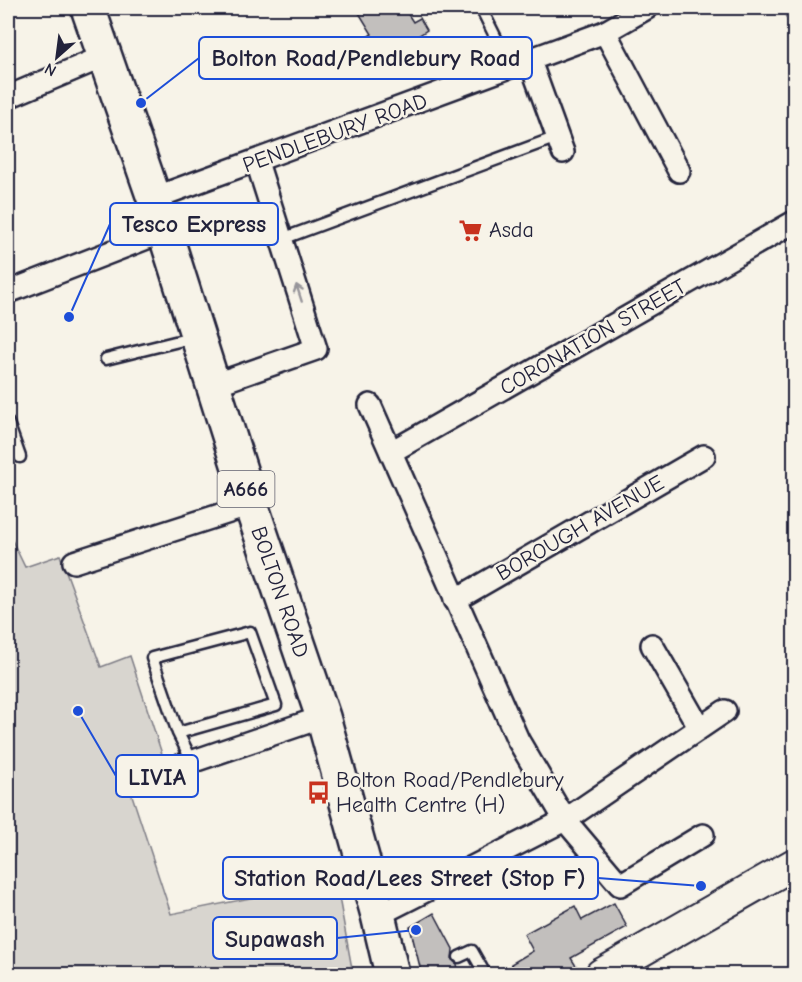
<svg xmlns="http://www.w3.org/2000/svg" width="802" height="982" font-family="'Comic Neue',sans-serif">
<rect width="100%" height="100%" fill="#f7f3e8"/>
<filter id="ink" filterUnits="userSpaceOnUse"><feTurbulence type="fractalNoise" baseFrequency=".0167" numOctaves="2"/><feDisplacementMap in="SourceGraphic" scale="12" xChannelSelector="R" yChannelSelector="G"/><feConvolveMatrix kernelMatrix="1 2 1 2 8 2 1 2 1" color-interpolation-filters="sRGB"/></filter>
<g filter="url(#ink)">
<!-- green -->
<g fill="#d8d5cf" stroke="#7d7c85" stroke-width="1.5">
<path d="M790 8H794V33L783 11Z"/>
<path d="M8 532 25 567 60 555 101 667 130 656 162 754 124 771 171 914 336 881 353 974H8Z"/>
</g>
<!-- building -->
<g fill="#c2bfbd" stroke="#22223b" stroke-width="1.5">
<path d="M356 8H404L413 22 420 18 427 30 418 36 424 45 390 65 381 51 364 61 354 45 372 34Z"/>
<path d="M614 903 627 927 571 958 576 966 560 975H516L511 964 533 951 524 934 575 906 582 920Z"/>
<path d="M434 913 453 949 452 960 457 964 459 975H422L410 927Z"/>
</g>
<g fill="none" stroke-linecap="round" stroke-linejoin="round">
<defs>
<g id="lane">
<path d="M481 8 511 68"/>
<path d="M282 239 557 137"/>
<path d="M106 359 195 337"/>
<path d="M8 423 20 457"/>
<path d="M178 733 276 705 250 632 152 658 178 733 192 761"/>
<path d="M459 957 472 951 485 974"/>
</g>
<g id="street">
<path d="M605 32 679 171"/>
<path d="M530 61 563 152"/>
<path d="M8 97 105 56"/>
<path d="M154 198 605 32 647 8"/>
<path d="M8 292 165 231"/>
<path d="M213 385 316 349 257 162"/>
<path d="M370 405 518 740 565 820 620 885 703 835"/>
<path d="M391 452 794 222"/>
<path d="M74 562 251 505"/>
<path d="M455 600 704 456"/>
<path d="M652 645 699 727"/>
<path d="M138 780 323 717"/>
<path d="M378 915 565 820 725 711"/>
</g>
<path id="secondary" d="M601 974 794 864"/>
<path id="primary" d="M88 8 154 198 251 505 323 717 378 915 392 974"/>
</defs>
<!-- lane casing -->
<use href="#lane" stroke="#22223b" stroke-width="15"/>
<!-- street casing -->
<use href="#street" stroke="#22223b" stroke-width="26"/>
<!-- secondary casing -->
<use href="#secondary" stroke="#22223b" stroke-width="34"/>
<!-- primary casing -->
<use href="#primary" stroke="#22223b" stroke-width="38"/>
<!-- lane -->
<use href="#lane" stroke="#f7f3e8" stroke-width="10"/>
<!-- street -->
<use href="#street" stroke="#f7f3e8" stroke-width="21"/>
<!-- secondary -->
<use href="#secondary" stroke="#f7f3e8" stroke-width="30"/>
<!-- primary -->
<use href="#primary" stroke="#f7f3e8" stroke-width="33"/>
</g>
<!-- one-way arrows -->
<defs><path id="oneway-shaft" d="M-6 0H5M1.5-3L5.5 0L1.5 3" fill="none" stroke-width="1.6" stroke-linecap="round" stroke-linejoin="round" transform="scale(1.5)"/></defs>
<use stroke="#97959a" href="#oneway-shaft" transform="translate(299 293) rotate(-108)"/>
</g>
<!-- icons -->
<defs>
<symbol id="supermarket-bare" viewBox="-9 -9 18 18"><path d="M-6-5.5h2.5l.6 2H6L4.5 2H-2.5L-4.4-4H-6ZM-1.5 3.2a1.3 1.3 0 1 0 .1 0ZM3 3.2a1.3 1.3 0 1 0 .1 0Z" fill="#c8321e" stroke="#f7f3e8" stroke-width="2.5" paint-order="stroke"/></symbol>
<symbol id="bus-bare" viewBox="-9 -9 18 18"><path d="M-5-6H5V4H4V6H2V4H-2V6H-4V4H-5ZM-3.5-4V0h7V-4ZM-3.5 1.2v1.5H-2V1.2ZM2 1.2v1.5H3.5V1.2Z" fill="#c8321e" stroke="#f7f3e8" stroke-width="2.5" paint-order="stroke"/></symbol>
</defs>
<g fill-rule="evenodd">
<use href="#supermarket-bare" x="454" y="214" width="33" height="33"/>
<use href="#bus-bare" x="302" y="776" width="33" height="33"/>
</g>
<g text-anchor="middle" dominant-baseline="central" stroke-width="5" stroke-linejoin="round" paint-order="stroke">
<!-- shield labels -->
<rect fill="#f7f3e8" stroke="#62616f" stroke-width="1.5" x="217.5" y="471" width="57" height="36" rx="4.5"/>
<g font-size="21" font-weight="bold" fill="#22223b">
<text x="246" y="489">A666</text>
</g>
<!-- street labels -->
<g font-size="22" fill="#22223b" stroke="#f7f3e8">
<text transform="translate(335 133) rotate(-20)">PENDLEBURY ROAD</text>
<text transform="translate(593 337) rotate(-30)">CORONATION STREET</text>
<text transform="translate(580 528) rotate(-30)">BOROUGH AVENUE</text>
<text transform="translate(280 592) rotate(71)">BOLTON ROAD</text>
</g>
<!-- poi labels -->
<g font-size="22" fill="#22223b" stroke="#f7f3e8" text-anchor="start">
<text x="489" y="230">Asda</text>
<text x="336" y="780">Bolton Road/Pendlebury<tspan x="336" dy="25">Health Centre (H)</tspan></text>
</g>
</g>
<!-- callouts -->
<path fill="none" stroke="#1d4ed8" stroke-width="2" d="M141 103L199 58M69 317L110 224M78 711L116 776M701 886L598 878M416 930L337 938"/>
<g fill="#1d4ed8" stroke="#f7f3e8" stroke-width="2">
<circle cx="141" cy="103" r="6"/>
<circle cx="69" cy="317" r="6"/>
<circle cx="78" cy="711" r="6"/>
<circle cx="701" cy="886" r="6"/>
<circle cx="416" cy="930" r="6"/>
</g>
<g fill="#f7f3e8" stroke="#1d4ed8" stroke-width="2">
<rect x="199" y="37" width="333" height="42" rx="6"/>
<rect x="110" y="203" width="168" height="42" rx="6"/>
<rect x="116" y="755" width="82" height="42" rx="6"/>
<rect x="223" y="857" width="375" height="42" rx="6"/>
<rect x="213" y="917" width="124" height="42" rx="6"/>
</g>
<g font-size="24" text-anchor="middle" font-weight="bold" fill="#22223b">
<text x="366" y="66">Bolton Road/Pendlebury Road</text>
<text x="194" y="232">Tesco Express</text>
<text x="157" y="785">LIVIA</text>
<text x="410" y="886">Station Road/Lees Street (Stop F)</text>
<text x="275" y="947">Supawash</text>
</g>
<!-- margin -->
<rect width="802" height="982" fill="none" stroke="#f7f3e8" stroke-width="30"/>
<rect x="15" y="15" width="772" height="952" fill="none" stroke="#22223b" stroke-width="2" filter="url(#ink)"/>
<!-- north arrow -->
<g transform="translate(57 57) rotate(208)" stroke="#f7f3e8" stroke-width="4.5" paint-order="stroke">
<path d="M0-4.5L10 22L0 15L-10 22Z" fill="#22223b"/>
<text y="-9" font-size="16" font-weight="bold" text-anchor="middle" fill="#22223b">N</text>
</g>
</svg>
